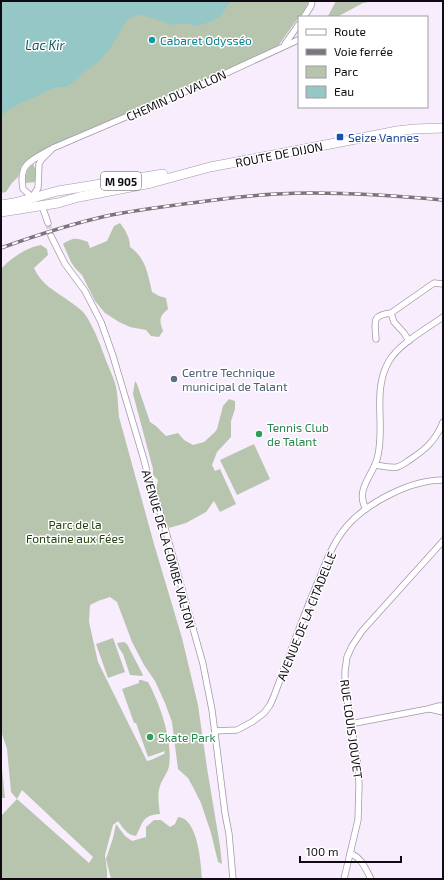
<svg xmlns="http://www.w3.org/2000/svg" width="444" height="880" font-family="'Exo 2',sans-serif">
<rect width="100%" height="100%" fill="#f8edfc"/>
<!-- green -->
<g fill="#b7c5af" fill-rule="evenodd">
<path d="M1 1H309C305 11 299 17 293 25 287 33 282 41 276 49L107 122 21 166 18 177 12 183 6 192 1 193Z"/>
<path d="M336 1H374L363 3 337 17H315L328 16Z"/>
<path d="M33 164 35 168V182L26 183C25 175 27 168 33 164Z"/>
<path d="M120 223C126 231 130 238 130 247 146 258 148 275 152 292L159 296 166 298 168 309C159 317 159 320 163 331L159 337 151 336 146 330 130 327 119 322 105 313 95 301 82 275 75 268 71 262 63 244C74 237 76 238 88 242L90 248 107 241 114 226Z"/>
<path d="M41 245 47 249 48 255 34 268C43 289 66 296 82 311 92 321 102 349 107 363 110 370 113 377 115 383 118 394 118 406 119 417L154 544 182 638 198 705 207 768 220 846 222 864 218 862 211 833 201 803 193 787 188 778 178 769 172 722 165 703 155 681 144 665 132 642 117 602 110 597 98 601 90 605 89 622 98 662 147 761 151 760 164 754 165 751 148 757 136 723H134L122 689 139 683V680H141L148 682C160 704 173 741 169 766 168 773 162 779 160 786 157 795 159 805 160 814 142 815 143 823 136 836 127 835 123 828 118 821L113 825 105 855 107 870V879H1V816L17 799 11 792 7 749 1 731V268C4 267 5 264 8 262 18 254 29 247 41 245ZM22 790 93 857 89 863 17 799Z"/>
<path d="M135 381 137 384 150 422 156 426 166 436 178 433 184 440 193 445 204 442 215 432 217 429 223 406 229 399 235 401V409L231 421V437L217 452 212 465 215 471 220 469 236 504 220 512 214 501 206 512 186 523 169 528 161 509 156 489 158 480 153 475V469L133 394Z"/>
<path d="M254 444 270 479 237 495 220 460Z"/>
<path d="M113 638 125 672 108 678 96 644Z"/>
<path d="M124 642 127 644 143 675 142 676 130 675 123 654 119 648 117 643Z"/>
<path d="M1 758 5 798H1Z"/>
<path d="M178 817C198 818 201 864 202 879H111L106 859 113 838 116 824 125 836 132 841 146 837V827L154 820H161L170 827 175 824Z"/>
</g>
<!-- water -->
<path fill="#95c7c6" d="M1 1H231L221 15 215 20 198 26 183 23 174 25 142 15 135 16 127 20 109 50 100 61 83 73 73 82 66 87H56L15 106 1 115Z"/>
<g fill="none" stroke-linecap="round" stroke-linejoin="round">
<!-- minor-tunnel -->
<path stroke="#d5cbd9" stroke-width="5.5" stroke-dasharray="5.5 3" stroke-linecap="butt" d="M48 223 51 236"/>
<defs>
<g id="minor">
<path d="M304 17 311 6 312 1"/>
<path d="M285 44 299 24"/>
<path d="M53 148 41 160 39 164 38 188 32 197 23 189C22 183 21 175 24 169 28 160 45 153 53 148L196 87 298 40"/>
<path d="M42 206 48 223"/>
<path d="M51 236 65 264 85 291 101 322 113 356 144 460 149 480 154 493 166 532 203 664 212 710 225 813 229 834 233 879"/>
<path d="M391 313 434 283 443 284"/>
<path d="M376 339C375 322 371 315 391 313L394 322 404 333 409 341"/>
<path d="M375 465C383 466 390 468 397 467 402 466 406 462 411 459 426 449 436 440 443 422"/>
<path d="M366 509C354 489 375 474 378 455 385 424 372 390 389 361 399 344 426 329 443 317"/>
<path d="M430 709 443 712"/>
<path d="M350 724 428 709 439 706H443"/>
<path d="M215 731 237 730 252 722 264 713 270 705 274 696C289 656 303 616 320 577 327 559 334 541 347 526 368 502 411 480 443 480"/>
<path d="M350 854C361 856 366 870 371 879"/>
<path d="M344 879 358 820 359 785 358 765 345 687V671L347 657 352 646 362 631 443 541"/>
</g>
<g id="primary">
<path d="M1 205 14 203 58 191 163 174"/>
<path d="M1 212 58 203 79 197 151 183 210 167 284 153 397 131 414 129 443 128"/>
</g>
</defs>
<!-- minor casing -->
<use href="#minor" stroke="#a595ac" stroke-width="7"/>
<!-- primary casing -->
<use href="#primary" stroke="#a595ac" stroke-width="10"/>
<!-- minor -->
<use href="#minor" stroke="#fff" stroke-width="5.5"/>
<!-- primary -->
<use href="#primary" stroke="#fff" stroke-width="9"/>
<defs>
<path id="rail" d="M1 248C37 235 74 223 111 215 143 209 175 205 207 201 230 198 254 195 277 194 332 191 388 195 443 200"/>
</defs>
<!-- rail casing -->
<use href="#rail" stroke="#7c747f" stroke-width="3.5"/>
<!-- rail -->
<use href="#rail" stroke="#fff" stroke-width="2" stroke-dasharray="6" stroke-linecap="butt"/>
</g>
<!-- markers -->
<circle fill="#0f9aa8" stroke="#fff" stroke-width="1.5" cx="152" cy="40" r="4"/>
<rect fill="#1a4fb4" stroke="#fff" stroke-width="1.5" x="336" y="133" width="8" height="8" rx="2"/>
<circle fill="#5c6f8a" stroke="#fff" stroke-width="1.5" cx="174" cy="379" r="4"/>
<g fill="#2e9e5b" stroke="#fff" stroke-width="1.5">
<circle cx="259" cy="434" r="4"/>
<circle cx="150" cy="737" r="4"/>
</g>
<g text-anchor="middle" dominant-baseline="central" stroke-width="3" stroke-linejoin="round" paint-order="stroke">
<!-- shield labels -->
<rect fill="#fff" stroke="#585459" stroke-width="1" x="101" y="172" width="40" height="18" rx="3"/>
<g font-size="11" font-weight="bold" fill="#100a12">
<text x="121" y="181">M 905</text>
</g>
<!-- culture labels -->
<g font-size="12" fill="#0d838f" stroke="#fff" text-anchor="start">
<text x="160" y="40">Cabaret Odysséo</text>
</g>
<!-- street labels -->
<g font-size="12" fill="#100a12" stroke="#fff">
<text transform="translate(176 95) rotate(-24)">CHEMIN DU VALLON</text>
<text transform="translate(279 154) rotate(-11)">ROUTE DE DIJON</text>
<text transform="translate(169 549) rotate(74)">AVENUE DE LA COMBE VALTON</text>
<text transform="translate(306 616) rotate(-68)">AVENUE DE LA CITADELLE</text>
<text transform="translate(352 729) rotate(82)">RUE LOUIS JOUVET</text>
</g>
<!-- transit labels -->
<g font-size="12" fill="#164399" stroke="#fff" text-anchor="start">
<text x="348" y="137">Seize Vannes</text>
</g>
<!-- service labels -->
<g font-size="12" fill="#4e5e75" stroke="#fff" text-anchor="start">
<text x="182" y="372">Centre Technique<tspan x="182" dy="14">municipal de Talant</tspan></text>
</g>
<!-- leisure labels -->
<g font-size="12" fill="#27864d" stroke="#fff" text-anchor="start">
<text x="267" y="427">Tennis Club<tspan x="267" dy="14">de Talant</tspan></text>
<text x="158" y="737">Skate Park</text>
</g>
<!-- park labels -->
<g font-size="12" fill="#254110" stroke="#fff">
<text x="75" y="524">Parc de la<tspan x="75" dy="14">Fontaine aux Fées</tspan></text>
</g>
<!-- water labels -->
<g font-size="13" font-style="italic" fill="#155b5b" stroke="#fff">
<text x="45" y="45">Lac Kir</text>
</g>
</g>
<!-- border -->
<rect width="444" height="880" fill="none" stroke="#100a12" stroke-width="4"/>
<!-- legend -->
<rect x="298" y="16" width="130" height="92" fill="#ffffff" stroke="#9f9da0"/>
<rect x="306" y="29" width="20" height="6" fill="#ffffff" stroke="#9f9da0"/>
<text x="334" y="36" font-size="12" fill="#100a12">Route</text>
<rect x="306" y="49" width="20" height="6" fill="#7c747f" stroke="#9f9da0"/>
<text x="334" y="56" font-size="12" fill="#100a12">Voie ferrée</text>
<rect x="306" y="66" width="20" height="12" fill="#b7c5af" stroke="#9f9da0"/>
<text x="334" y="76" font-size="12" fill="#100a12">Parc</text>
<rect x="306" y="86" width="20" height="12" fill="#95c7c6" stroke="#9f9da0"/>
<text x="334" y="96" font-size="12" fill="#100a12">Eau</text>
<!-- scale -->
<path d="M300 856v6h101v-6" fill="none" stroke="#100a12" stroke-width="2"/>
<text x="306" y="856" font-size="12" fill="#100a12" stroke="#ffffff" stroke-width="3" paint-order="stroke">100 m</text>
</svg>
